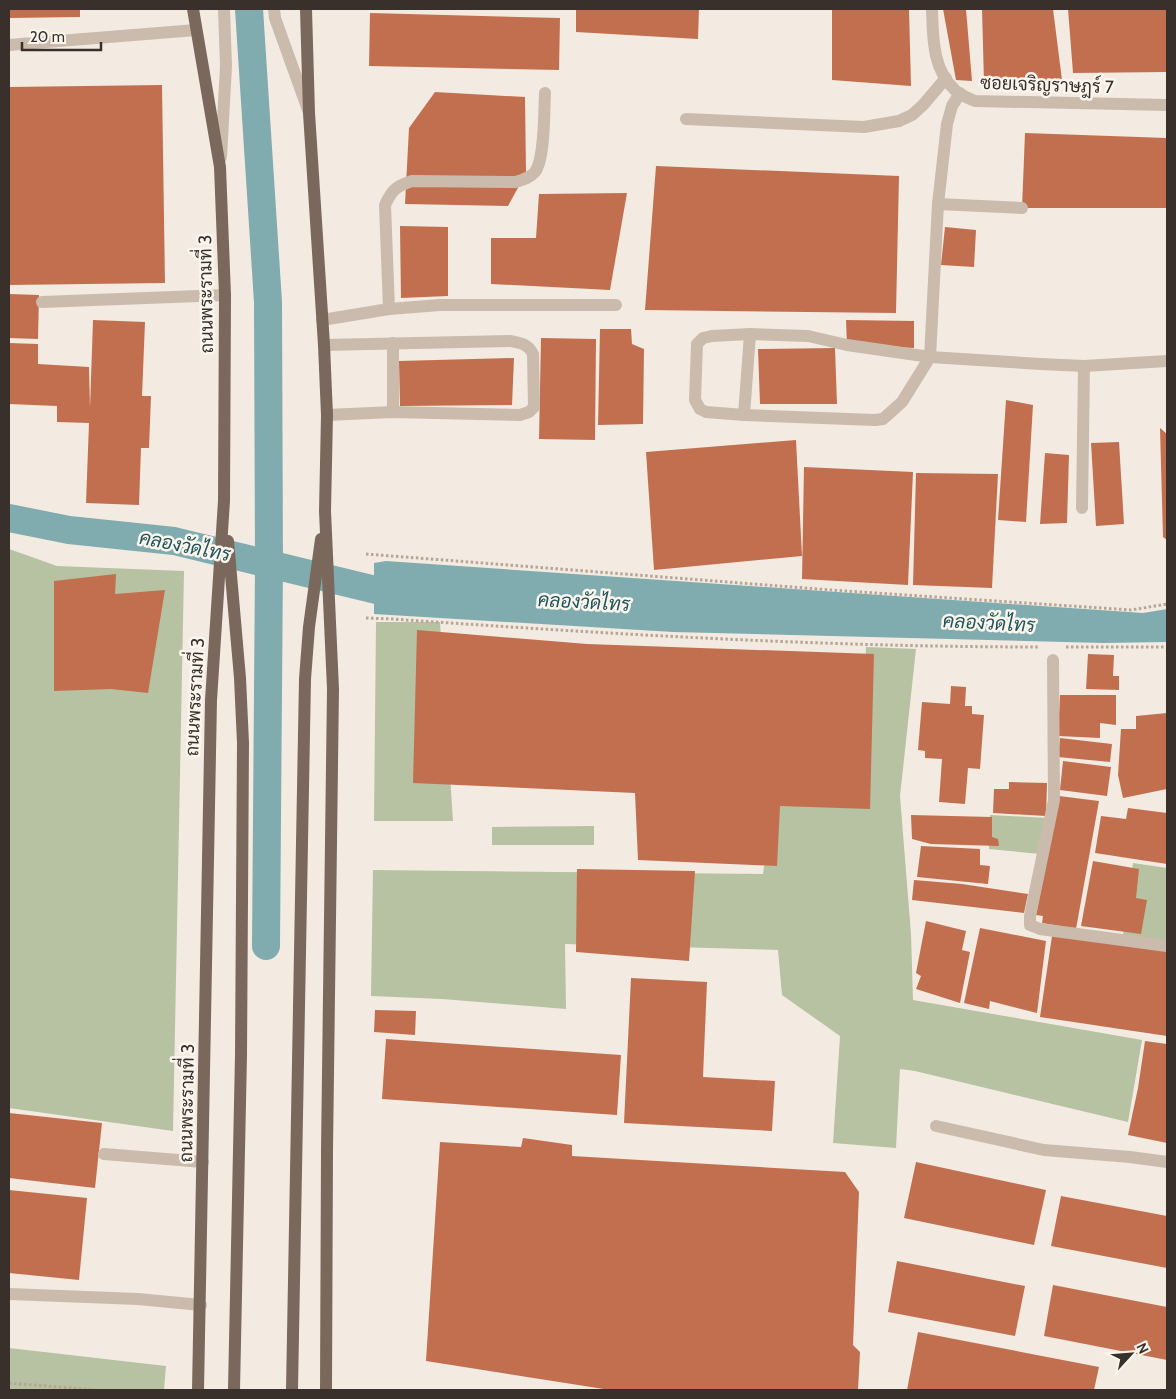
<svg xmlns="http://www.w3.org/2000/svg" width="1176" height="1399" font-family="Cabin,Sarabun,sans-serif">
<rect width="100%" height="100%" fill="#f3ebe1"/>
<!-- green -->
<g fill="#b6c2a1">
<path d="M9 549 57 566 184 571 173 1131 9 1108Z"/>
<path d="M376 622H440L453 821H374Z"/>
<path d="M866 647 916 649 900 796 911 934 913 1000 1142 1040 1128 1122 915 1071 900 1069 896 1148 833 1143 840 1036 782 995 778 950 565 944 566 1009 442 999 371 996 373 870 763 874 773 798 861 797Z"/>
<path d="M990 815 1048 818 1040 854 989 849Z"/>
<path d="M594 826V845H492V827Z"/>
<path d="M1133 863 1167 868V942L1123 935Z"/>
<path d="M9 1348 166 1366 164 1390H9Z"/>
</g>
<!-- water -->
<path fill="#81acaf" d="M386 561 1143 613 1167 609V642L1103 643 673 632 374 614V563Z"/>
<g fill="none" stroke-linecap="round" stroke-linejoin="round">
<!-- canal -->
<g stroke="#81acaf" stroke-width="28">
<path d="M249 9 268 302 269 564 266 946"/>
<path d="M9 518 69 530 174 541 380 591 412 593"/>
</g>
</g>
<!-- building -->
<g fill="#c26f50">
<path d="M9 9H80V17L9 18Z"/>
<path d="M576 9H699L698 39 576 32Z"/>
<path d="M832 9H909L911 86 832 80Z"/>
<path d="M943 9H966L972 81 956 80Z"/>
<path d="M982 9H1053L1062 80 984 82Z"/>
<path d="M1068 9H1167V72L1073 73Z"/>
<path d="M370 13 560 18 559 70 369 66Z"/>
<path d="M162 85 165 283 9 285V87Z"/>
<path d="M435 92 525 97 526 173 508 206 405 204 409 128Z"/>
<path d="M1025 133 1167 138V208H1022Z"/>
<path d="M656 166 899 176 896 313 645 310Z"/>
<path d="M627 193 610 290 491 284V238H536L539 194Z"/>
<path d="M400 226 448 227V296L401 298Z"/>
<path d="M945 227 976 230 974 267 941 265Z"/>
<path d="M9 294 39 295 38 339 9 338Z"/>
<path d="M93 320 145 322 142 396H151L149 448H141L139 505 86 503 89 423 57 422V406L9 404V343L38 344V364L89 367 90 408Z"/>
<path d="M846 320 914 321V348L847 345Z"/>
<path d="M600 329H631L632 344 644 349 643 424 598 425Z"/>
<path d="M541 338 596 339 595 440 539 439Z"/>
<path d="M835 348 837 404H760L758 349Z"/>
<path d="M514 358 512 405 400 406 399 361Z"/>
<path d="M1006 400 1033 405 1026 522 998 520Z"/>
<path d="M1160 428 1167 434V540L1163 537Z"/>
<path d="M796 440 802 556 654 570 646 452Z"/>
<path d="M1119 442 1124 524 1096 526 1091 443Z"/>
<path d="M1045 453 1069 455 1067 523 1040 524Z"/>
<path d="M804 467 913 472 908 585 802 579Z"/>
<path d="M916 473 998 474 992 588 913 585Z"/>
<path d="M116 574 115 594 165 590 148 693 111 689 54 691V581Z"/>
<path d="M417 630 587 644 874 654 870 809 780 806 777 866 638 860 635 793 413 783Z"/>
<path d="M1088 654 1114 655 1113 676H1119V690L1086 689Z"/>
<path d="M951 686 966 687 965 706H972V714L984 715 980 769 968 768 965 804 939 802 942 759 925 758V751L918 750 922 702 950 704Z"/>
<path d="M1060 695H1116V725L1100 723V738L1058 736Z"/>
<path d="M1167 713V789L1123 798 1118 775 1121 729H1136V716Z"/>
<path d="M1060 738 1112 744 1110 762 1058 757Z"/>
<path d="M1063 761 1111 767 1107 796 1060 790Z"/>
<path d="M1009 782 1047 783 1046 816 993 813 994 789H1009Z"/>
<path d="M1059 796 1099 801 1076 929 1042 923 1043 916 1036 915Z"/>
<path d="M1128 808 1167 813V864L1095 853 1101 816 1126 819Z"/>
<path d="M911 815 992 817V837L998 839 999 846 931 844 912 839Z"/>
<path d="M921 846 980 849V865L990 866 988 884 917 877Z"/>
<path d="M1093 861 1139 869 1136 898 1147 900 1141 934 1081 926Z"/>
<path d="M577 869 695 871 689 961 576 952Z"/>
<path d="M914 880 962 884 1028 894 1024 913 912 900Z"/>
<path d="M926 921 966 931 962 950 970 952 960 1003 916 989 921 976 916 973Z"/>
<path d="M980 928 1046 941 1037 1013 990 1001 989 1009 964 1003Z"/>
<path d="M1052 936 1167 951V1036L1040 1017Z"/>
<path d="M631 978 707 982 703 1077 775 1081 772 1131 624 1123Z"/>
<path d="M375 1010 416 1011 415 1035 374 1032Z"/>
<path d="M386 1039 621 1055 617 1115 382 1099Z"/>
<path d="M1145 1041 1167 1044V1143L1128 1135 1138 1088Z"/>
<path d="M9 1113 102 1123 95 1188 9 1178Z"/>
<path d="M523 1138 572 1145V1156L845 1172 859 1192 853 1345 860 1352 858 1390H610L426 1361 440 1142 521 1147Z"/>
<path d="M916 1162 1046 1190 1034 1245 904 1218Z"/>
<path d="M9 1190 87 1198 79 1280 9 1273Z"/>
<path d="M1061 1196 1167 1216V1268L1051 1246Z"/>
<path d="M897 1261 1025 1286 1015 1336 888 1312Z"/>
<path d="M1053 1285 1167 1307V1360L1044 1336Z"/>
<path d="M918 1332 1099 1367 1094 1390H907Z"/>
</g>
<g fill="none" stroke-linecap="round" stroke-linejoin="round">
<!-- path -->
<g stroke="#b7a597" stroke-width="3" stroke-dasharray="2.5 2.5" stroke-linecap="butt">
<path d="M366 554 831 590 1131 610 1167 604"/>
<path d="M366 618 392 619C608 634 824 647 1040 647"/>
<path d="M1066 647H1167"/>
<path d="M9 1383 95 1390"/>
</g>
<!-- minor -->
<g stroke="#cbbbad" stroke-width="12">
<path d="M274 9 275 18 308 110"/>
<path d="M932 9C933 37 932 69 955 90 960 95 968 98 975 101L1167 105"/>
<path d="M9 45 196 30"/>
<path d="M960 93 952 106 947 124 938 204 930 357 902 402 883 419 875 420 744 415 706 412 700 409 695 400 697 344 703 338 712 336 750 334 808 336 847 345 930 357 1041 364 1084 366 1167 361"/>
<path d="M686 119 864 127 899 121 912 115 923 105 946 78"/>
<path d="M221 157 226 66 224 9"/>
<path d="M938 204 1022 208"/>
<path d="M42 302 225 295"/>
<path d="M389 309 385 205C392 190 396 186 412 181L515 182C522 180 530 178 535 172 545 159 544 111 545 93"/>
<path d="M322 320 389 309 440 305H616"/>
<path d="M324 345 510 341C521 343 528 344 533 354L534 407 529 412 520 415 393 412 327 415"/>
<path d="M393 412V343"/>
<path d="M744 415 750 334"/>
<path d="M1082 508 1084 366"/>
<path d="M1053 660 1054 800 1030 916V925L1040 929 1167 946"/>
<path d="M936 1126 1044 1150 1130 1157 1167 1162"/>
<path d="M104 1154 203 1162"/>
<path d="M9 1294 138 1299 201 1305"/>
</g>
<!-- major -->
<g stroke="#7b685d" stroke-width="12">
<path d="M193 9 220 167 225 295 224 501 211 700 198 1390"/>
<path d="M306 9 309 113 324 345 327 415 325 511 333 689 327 1150 326 1390"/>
<path d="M228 541 240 678 243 743 241 1055 234 1390"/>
<path d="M292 1390 305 679 309 627 321 539"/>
</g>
</g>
<g text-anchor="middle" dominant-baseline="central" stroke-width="5" stroke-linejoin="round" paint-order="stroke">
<!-- street labels -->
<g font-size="18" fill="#39302b" stroke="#faf5ed">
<text transform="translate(1047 85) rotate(2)">ซอยเจริญราษฎร์ 7</text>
<text transform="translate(206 294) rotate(-91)">ถนนพระรามที่ 3</text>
<text transform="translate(195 697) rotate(-87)">ถนนพระรามที่ 3</text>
<text transform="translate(187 1103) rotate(-89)">ถนนพระรามที่ 3</text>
</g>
<!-- water labels -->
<g font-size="19" font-style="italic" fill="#22555a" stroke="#faf5ed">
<text transform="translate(185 546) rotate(11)">คลองวัดไทร</text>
<text transform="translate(584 602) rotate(3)">คลองวัดไทร</text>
<text transform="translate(989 623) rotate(3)">คลองวัดไทร</text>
</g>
</g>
<!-- border -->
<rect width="1176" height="1399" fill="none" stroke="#39302b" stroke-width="20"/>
<!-- north arrow -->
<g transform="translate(1131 1354) rotate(64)" stroke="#faf5ed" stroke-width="4" paint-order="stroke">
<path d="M0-4L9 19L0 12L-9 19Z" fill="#39302b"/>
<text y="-8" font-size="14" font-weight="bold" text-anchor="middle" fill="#39302b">N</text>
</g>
<!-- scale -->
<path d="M22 42v8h79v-8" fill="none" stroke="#39302b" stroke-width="2.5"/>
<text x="30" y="42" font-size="15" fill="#39302b" stroke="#faf5ed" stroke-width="4" paint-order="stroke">20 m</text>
</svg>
